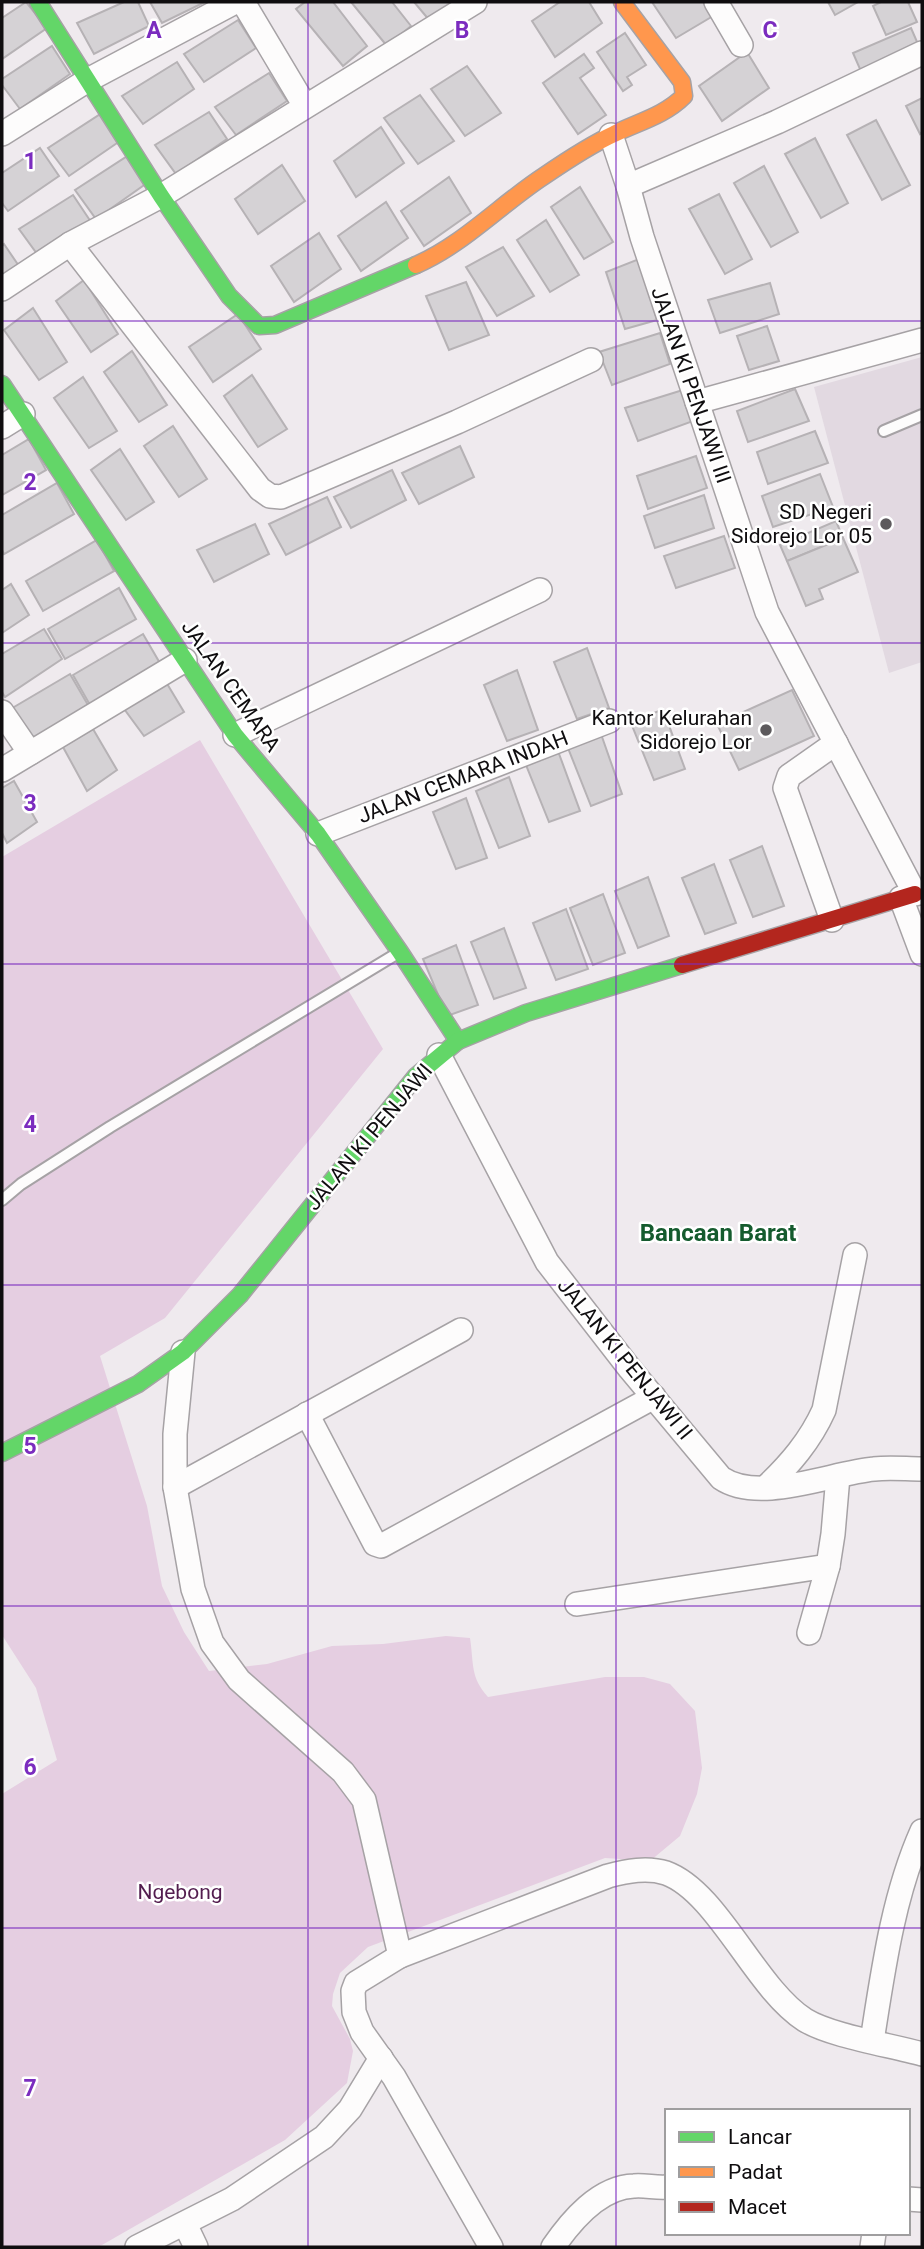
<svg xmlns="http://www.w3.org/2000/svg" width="924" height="2249" font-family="Roboto,sans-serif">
<rect width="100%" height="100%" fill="#efeaee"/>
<!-- built -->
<path fill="#e2d9e1" d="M922 357V662L889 673 814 387Z"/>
<!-- green -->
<path fill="#e5cee1" d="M200 740 383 1049 165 1318 100 1356 147 1506 162 1586 184 1632 209 1671 267 1664 332 1646 383 1644 446 1636 470 1638C474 1664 470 1677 488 1697L605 1677H644L670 1684 695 1711 702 1768 697 1794 680 1836 650 1861 605 1858 368 1947 340 1973 333 1994 332 2006 350 2039 353 2051 347 2083 285 2140 102 2245 97 2247H2V1794L57 1760 36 1688 2 1635V857Z"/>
<!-- building -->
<g fill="#d5d2d5" stroke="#b6b2b5" stroke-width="2">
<path d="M26 2 47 28 2 59V18Z"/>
<path d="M124 2H138L149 26 94 54 77 23Z"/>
<path d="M150 2H205L162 23Z"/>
<path d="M305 2H333L367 46 343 66 296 9Z"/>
<path d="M351 2H392L411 26 387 46Z"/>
<path d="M414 2H453L430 21Z"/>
<path d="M560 2H589L602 23 555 57 532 21Z"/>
<path d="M652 2H703L713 16 676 38Z"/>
<path d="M828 2H858L835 15Z"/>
<path d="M881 2H908L917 22 886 35 873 6Z"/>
<path d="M238 20 256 48 204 82 184 54Z"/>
<path d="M911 28 921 51 863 76 853 53Z"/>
<path d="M625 33 646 65 627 77 632 85 623 91 597 52Z"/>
<path d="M52 46 70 74 20 109 2 85V79Z"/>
<path d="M747 52 769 88 722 121 699 86Z"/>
<path d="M584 54 594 68 580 78 606 115 578 134 543 83Z"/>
<path d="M177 62 194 89 143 124 122 96Z"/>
<path d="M467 66 501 113 465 136 431 89Z"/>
<path d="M269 73 287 101 236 135 215 107Z"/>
<path d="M420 95 454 141 418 164 384 118Z"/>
<path d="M922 98V132L920 134 906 106Z"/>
<path d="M209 112 227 139 176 174 155 145Z"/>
<path d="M102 113 120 141 69 176 48 148Z"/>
<path d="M876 120 910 185 882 200 847 135Z"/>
<path d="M381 127 404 163 356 197 334 161Z"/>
<path d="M815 138 848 203 821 218 785 154Z"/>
<path d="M40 148 59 176 8 211 2 203V173Z"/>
<path d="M129 155 147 183 96 219 75 190Z"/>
<path d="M282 165 305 201 258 234 235 199Z"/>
<path d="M764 166 798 232 771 247 734 183Z"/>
<path d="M449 177 471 213 424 246 401 211Z"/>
<path d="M580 187 613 242 584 259 551 207Z"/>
<path d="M719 194 752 259 725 274 689 209Z"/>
<path d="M73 195 91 222 40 258 19 229Z"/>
<path d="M386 202 408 238 361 271 338 236Z"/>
<path d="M546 220 579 275 550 292 517 240Z"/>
<path d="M319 233 341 269 294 302 271 266Z"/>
<path d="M4 244 23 272 2 287V246Z"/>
<path d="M503 247 534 296 497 316 466 267Z"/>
<path d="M639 259 657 320 625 329 606 272Z"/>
<path d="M84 280 118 334 91 352 56 301Z"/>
<path d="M466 282 489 335 449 350 426 296Z"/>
<path d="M770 283 779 314 720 333 708 300Z"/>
<path d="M33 308 67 362 39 380 4 330Z"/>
<path d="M238 314 261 349 213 382 189 347Z"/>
<path d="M767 326 779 361 749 370 737 336Z"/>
<path d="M660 333 670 364 612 385 599 352Z"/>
<path d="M132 351 167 405 139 422 104 372Z"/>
<path d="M252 375 287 429 258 447 224 396Z"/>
<path d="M83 377 117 431 89 448 54 398Z"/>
<path d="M686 389 696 420 638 441 625 408Z"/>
<path d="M795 389 809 421 748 442 737 411Z"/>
<path d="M173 426 207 479 179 497 144 446Z"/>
<path d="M815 431 828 463 768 484 757 452Z"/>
<path d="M29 439 46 470 2 495V455Z"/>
<path d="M460 446 474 477 419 504 402 473Z"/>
<path d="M120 449 154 502 126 520 91 470Z"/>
<path d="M696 456 707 488 648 509 637 476Z"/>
<path d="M392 470 406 500 351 528 334 497Z"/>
<path d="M820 474 833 507 773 527 762 496Z"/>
<path d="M57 483 74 514 4 554 2 550V515Z"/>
<path d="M704 495 714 528 655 548 644 516Z"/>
<path d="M327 497 341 527 286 555 269 524Z"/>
<path d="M836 521 843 538 787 561 780 545Z"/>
<path d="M255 524 269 554 214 582 197 550Z"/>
<path d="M724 536 735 568 676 588 664 556Z"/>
<path d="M843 538 858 572 819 589 823 599 806 606 787 561Z"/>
<path d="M97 540 114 571 43 611 26 581Z"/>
<path d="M11 584 29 615 2 633V590Z"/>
<path d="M119 588 136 619 65 659 48 629Z"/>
<path d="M44 629 62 659 5 697 2 692V654Z"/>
<path d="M143 634 161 665 90 705 73 675Z"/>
<path d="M587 648 609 708 577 719 554 662Z"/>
<path d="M517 670 538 730 507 741 484 685Z"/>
<path d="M70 674 88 705 31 742 9 710Z"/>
<path d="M166 682 184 712 144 736 122 706Z"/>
<path d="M792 690 814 736 739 770 717 724Z"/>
<path d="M663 709 685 769 654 780 631 723Z"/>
<path d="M93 729 117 770 87 791 63 747Z"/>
<path d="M601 734 622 794 591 806 568 748Z"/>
<path d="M558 751 580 811 549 822 526 765Z"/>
<path d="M509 777 530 836 499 848 476 791Z"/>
<path d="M14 781 37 822 7 843 2 833V788Z"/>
<path d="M466 798 487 858 456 869 433 812Z"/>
<path d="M762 846 784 906 753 917 730 860Z"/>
<path d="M714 864 736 923 705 934 682 878Z"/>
<path d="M648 877 669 936 638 948 615 891Z"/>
<path d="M603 894 625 953 593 965 570 908Z"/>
<path d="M566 909 588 969 556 980 533 923Z"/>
<path d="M504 928 526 988 494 999 471 942Z"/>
<path d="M456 945 478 1005 447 1016 423 959Z"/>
</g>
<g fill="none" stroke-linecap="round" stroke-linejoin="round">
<defs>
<g id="lane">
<path d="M884 431 922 415"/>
<path d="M2 1200 21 1184 110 1127 398 953"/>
</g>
<g id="street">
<path d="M243 2 305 106"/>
<path d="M716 2 741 45"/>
<path d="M2 134 88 80 235 2"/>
<path d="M611 135 628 186 642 237 767 612 915 894 922 892"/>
<path d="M628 186 777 122 922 53"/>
<path d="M70 244 260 489 270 496 281 497 457 422 591 360"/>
<path d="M2 289 70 244 161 196 475 2"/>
<path d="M697 402 922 340"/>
<path d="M2 427 23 414"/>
<path d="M2 712 30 753"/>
<path d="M235 735 540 590"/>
<path d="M2 770 185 660"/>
<path d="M318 834 609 721"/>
<path d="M901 898 922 954"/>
<path d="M832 920 785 788 789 776 836 743"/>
<path d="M439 1055 547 1262 630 1369 721 1478C759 1504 831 1473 874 1469 890 1467 906 1469 922 1469"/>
<path d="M183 1352 175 1434V1487L193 1589 212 1643 239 1680 343 1772 364 1800 400 1956"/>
<path d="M307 1414 375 1544 381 1546 654 1397"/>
<path d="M175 1487 461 1330"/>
<path d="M766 1487C790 1464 810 1441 824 1410L855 1255"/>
<path d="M577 1604 828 1566 833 1534 838 1476"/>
<path d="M809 1633 828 1566"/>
<path d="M872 2041C883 1971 893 1896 922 1831"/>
<path d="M908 2199 922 2200"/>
<path d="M185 2224 196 2247"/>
<path d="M137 2247 232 2199 324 2137 350 2109 381 2058"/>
<path d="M491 2247 394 2077 362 2032 354 2012 353 1991 356 1983 400 1956 608 1876C627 1871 647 1867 666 1873 718 1892 755 1988 805 2020 831 2036 890 2045 922 2054"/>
<path d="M553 2247C571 2221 599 2187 634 2186 645 2185 656 2188 667 2187"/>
<path d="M872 2247 874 2233"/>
</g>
<g id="fast">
<path d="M38 2 161 196 229 296 259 326 275 325 416 265"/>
<path d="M2 384 235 735 318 834 400 952 458 1041"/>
<path d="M2 1453 138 1384 183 1352 240 1295 416 1076 458 1041 526 1013 682 965"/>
</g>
<path id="slow" d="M416 265C464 244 501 204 544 176 566 161 590 145 614 134 638 122 664 116 684 96L682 82 622 2"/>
<path id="jam" d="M682 965 915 894"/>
</defs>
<!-- lane casing -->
<use href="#lane" stroke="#a6a2a5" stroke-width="14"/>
<!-- street casing -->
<use href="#street" stroke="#a6a2a5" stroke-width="26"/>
<!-- fast casing -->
<use href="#fast" stroke="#a6a2a5" stroke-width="19"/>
<!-- slow casing -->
<use href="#slow" stroke="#a6a2a5" stroke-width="19"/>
<!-- jam casing -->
<use href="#jam" stroke="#a6a2a5" stroke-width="19"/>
<!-- lane -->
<use href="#lane" stroke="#fdfcfc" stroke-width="10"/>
<!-- street -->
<use href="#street" stroke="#fdfcfc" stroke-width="23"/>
<!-- fast -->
<use href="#fast" stroke="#63d668" stroke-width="16"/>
<!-- slow -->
<use href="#slow" stroke="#ff974d" stroke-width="16"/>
<!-- jam -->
<use href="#jam" stroke="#b3261e" stroke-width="16"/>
</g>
<!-- grid -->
<path fill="none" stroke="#7b2cbf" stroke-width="2" stroke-opacity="0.55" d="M308 2V2247M616 2V2247M2 321H922M2 643H922M2 964H922M2 1285H922M2 1606H922M2 1928H922"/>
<!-- markers -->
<g fill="#5d5a5d" stroke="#fff" stroke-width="2.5">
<circle cx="886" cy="524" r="7"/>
<circle cx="766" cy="730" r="7"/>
</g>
<g text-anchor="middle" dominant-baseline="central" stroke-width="5" stroke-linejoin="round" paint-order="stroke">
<!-- street labels -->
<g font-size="21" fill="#0f0d0f" stroke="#fff">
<text transform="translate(691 385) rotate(71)">JALAN KI PENJAWI III</text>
<text transform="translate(231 686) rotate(55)">JALAN CEMARA</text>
<text transform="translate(463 777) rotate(-21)">JALAN CEMARA INDAH</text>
<text transform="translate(369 1137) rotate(-50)">JALAN KI PENJAWI</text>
<text transform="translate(625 1359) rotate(51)">JALAN KI PENJAWI II</text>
</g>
<!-- poi labels -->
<g font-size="21" fill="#0f0d0f" stroke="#fff" text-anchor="end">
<text x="872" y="512">SD Negeri<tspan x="872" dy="24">Sidorejo Lor 05</tspan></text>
<text x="752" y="718">Kantor Kelurahan<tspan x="752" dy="24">Sidorejo Lor</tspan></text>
</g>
<!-- park labels -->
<g font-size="21" fill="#531d4f" stroke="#fff">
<text x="180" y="1892">Ngebong</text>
</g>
<!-- quarter labels -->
<g font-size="24" font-weight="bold" fill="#155b2e" stroke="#fff">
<text x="718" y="1233">Bancaan Barat</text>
</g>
</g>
<g font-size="23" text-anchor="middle" font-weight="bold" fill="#7b2cbf" stroke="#fff" stroke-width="5" stroke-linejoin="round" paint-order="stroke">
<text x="154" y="38">A</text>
<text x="462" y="38">B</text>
<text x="770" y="38">C</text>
<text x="30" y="169">1</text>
<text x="30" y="490">2</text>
<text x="30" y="811">3</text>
<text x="30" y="1132">4</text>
<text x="30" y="1454">5</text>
<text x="30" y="1775">6</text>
<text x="30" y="2096">7</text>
</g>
<!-- border -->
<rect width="924" height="2249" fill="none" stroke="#0f0d0f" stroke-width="7"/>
<!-- legend -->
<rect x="665" y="2109" width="245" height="126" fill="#ffffff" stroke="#9f9e9f" stroke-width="2"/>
<rect x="679" y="2132" width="35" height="10" fill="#63d668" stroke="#9f9e9f" stroke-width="2"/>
<text x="728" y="2144" font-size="21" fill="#0f0d0f">Lancar</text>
<rect x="679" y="2167" width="35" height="10" fill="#ff974d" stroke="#9f9e9f" stroke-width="2"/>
<text x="728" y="2179" font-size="21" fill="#0f0d0f">Padat</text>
<rect x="679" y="2202" width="35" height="10" fill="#b3261e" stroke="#9f9e9f" stroke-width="2"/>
<text x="728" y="2214" font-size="21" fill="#0f0d0f">Macet</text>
</svg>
